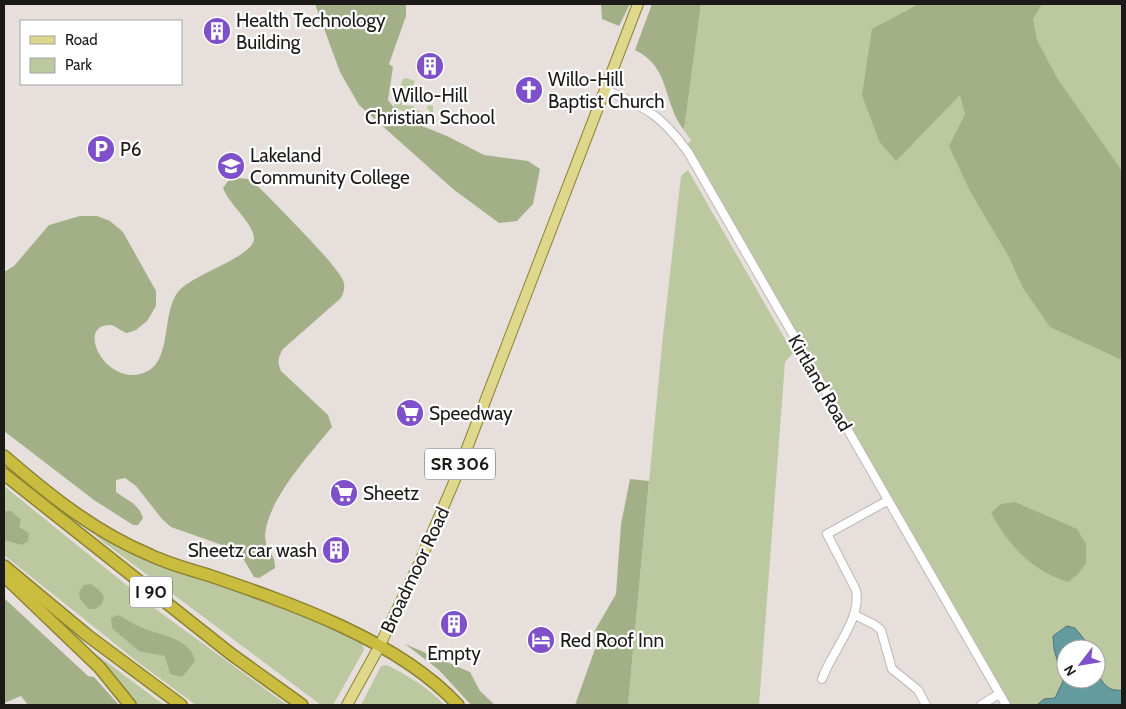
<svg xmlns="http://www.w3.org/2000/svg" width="1126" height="709" font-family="Cabin,sans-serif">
<rect width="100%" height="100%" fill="#e6dfdc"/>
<!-- green -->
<g fill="#bbc8a0" fill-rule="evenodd">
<path d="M701 4H1122V705H1011L961 618 687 145 691 140 684 130ZM1066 649H1096V679H1066Z"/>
<path d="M406 78 415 81 411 91 404 92 402 105 414 106 415 109 427 114 430 112 427 108 428 105 433 106V112L425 118 394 108 395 98 402 91 400 87 403 79Z"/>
<path d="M688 170 793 353 785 362 759 705H628L662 345 681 176Z"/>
<path d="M4 486 161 613 287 705H196L139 663 4 555Z"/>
<path d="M94 530 179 571 300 614 346 633 362 643 364 650 333 705H321L102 541 92 532Z"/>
<path d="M96 654 164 705H138Z"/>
<path d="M387 665C408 676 428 687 444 705H361L381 666Z"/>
</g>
<!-- forest -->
<g fill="#a3b087">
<path d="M315 4H406V16L389 64 393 67 388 100 402 118 447 136 484 155 528 161 540 169 533 204 517 221 499 223 453 189 359 105 340 72Z"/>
<path d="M601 4H630L619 26 602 19Z"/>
<path d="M652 4H701L684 130C662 102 671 67 635 50Z"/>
<path d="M919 4H1042L1033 19 1037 40 1057 78 1122 171V360L1050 327 1023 288 1009 257 970 191 949 146 965 114 960 95 896 161 879 141 862 95 872 29Z"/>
<path d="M237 178 248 179 256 184C270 199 342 269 344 283 345 289 343 294 341 298L283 349C278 357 277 362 281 371L328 415 332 427C310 454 267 500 265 536 265 549 276 555 275 568L259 578 254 577 244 560 222 545 171 527 162 519 136 486 125 478 116 480V492L134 504 140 511 143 518 138 525H133L94 500 4 431V272L14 266 49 225 80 216H97L110 221 123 232 156 291V306L147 321 136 330 127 333C122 332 116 326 111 325 77 324 101 377 134 375 176 372 159 316 178 292 191 275 253 257 254 239 255 225 228 203 223 188L228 181Z"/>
<path d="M630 479 649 481 628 705H575L600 635 594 632 616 594 621 524Z"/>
<path d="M1015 502 1077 529 1086 544V563L1078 574 1068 582C1031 570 1009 546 991 513L1001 504Z"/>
<path d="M7 511H11L21 520 19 527 29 533 28 541 22 545 4 540V512Z"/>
<path d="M91 584 99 590 104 597 102 604 95 609H89L80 599 79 592 84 585Z"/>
<path d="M4 598 88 676 94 677 119 705H28L21 696 4 703Z"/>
<path d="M117 615C125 617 130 623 138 626 156 635 191 637 195 661L182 677 170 674 165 656 139 651 112 628 111 618Z"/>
<path d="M405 644 470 672 480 691 495 705H471L439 670Z"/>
</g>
<!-- water -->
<path fill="#649b9f" stroke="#4e7477" d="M1067 626 1075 628 1092 649H1066V679H1096V670C1102 682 1107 692 1122 690V705H1037L1044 699 1055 698 1063 681 1054 649 1053 636Z"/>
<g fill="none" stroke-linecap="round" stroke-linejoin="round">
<defs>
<g id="minor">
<path d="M606 90C647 108 661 115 688 152L1006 705"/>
<path d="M855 615 875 625 881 630 892 669 918 690 926 705"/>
<path d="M822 679C832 651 862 619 856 590L827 534 887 501"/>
<path d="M981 705 999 694"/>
</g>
<path id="major" d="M347 705 379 647 418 566 454 482 638 4"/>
<g id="highway">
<path d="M4 456C49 495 95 532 150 555 169 564 188 569 208 575 290 603 398 640 458 705"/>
<path d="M4 474 231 654 302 705"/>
<path d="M4 566 87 635 181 705"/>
<path d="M4 576 100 668 130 705"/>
</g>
</defs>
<!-- minor casing -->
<use href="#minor" stroke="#beb8b5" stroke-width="10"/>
<!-- major casing -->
<use href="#major" stroke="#8c8332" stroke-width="12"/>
<!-- highway casing -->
<use href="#highway" stroke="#8c8332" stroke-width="14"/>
<!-- minor -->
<use href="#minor" stroke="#fff" stroke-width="8"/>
<!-- major -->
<use href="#major" stroke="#dfd78c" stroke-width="10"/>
<!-- highway -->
<use href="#highway" stroke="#c9bc3f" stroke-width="11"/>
</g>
<!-- icons -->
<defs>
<symbol id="building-disc" viewBox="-11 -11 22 22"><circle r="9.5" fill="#7e51ca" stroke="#fff"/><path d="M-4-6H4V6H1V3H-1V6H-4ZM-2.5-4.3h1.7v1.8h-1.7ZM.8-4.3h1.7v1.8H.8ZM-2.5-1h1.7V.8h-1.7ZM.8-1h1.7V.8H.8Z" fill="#fff"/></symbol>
<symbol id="church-disc" viewBox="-11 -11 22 22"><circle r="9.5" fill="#7e51ca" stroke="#fff"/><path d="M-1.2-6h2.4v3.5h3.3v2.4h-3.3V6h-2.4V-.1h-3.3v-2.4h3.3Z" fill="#fff"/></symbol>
<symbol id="parking-disc" viewBox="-11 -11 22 22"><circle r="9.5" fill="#7e51ca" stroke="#fff"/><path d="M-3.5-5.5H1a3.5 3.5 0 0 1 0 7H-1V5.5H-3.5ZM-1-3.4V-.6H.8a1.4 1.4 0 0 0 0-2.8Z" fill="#fff"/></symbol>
<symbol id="university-disc" viewBox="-11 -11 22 22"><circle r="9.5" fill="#7e51ca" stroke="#fff"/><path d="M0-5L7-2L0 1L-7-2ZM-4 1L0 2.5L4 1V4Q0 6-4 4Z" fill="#fff"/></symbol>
<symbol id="supermarket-disc" viewBox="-11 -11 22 22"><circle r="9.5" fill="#7e51ca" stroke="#fff"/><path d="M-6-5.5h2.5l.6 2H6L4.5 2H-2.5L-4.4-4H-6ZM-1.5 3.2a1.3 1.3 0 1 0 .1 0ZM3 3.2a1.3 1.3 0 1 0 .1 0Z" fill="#fff"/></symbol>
<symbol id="hotel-disc" viewBox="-11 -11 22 22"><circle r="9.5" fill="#7e51ca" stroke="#fff"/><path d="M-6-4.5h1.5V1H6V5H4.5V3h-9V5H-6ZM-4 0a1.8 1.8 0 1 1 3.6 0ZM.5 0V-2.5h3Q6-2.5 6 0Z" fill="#fff"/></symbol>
</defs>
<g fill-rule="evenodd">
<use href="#building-disc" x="201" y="15" width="32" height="32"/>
<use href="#building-disc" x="414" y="50" width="32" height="32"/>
<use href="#church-disc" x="513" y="74" width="32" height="32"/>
<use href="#parking-disc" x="85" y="133" width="32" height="32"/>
<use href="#university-disc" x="215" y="150" width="32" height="32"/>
<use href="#supermarket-disc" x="394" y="397" width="32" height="32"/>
<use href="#supermarket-disc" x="328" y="477" width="32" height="32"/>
<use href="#building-disc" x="320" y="534" width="32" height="32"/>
<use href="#building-disc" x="438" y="608" width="32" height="32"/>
<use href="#hotel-disc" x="525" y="624" width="32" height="32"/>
</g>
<g text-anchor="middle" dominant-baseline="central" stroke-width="4.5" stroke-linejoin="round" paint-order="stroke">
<!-- shield labels -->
<g fill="#fff" stroke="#605f5e" stroke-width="1">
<rect x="425" y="448.5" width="70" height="31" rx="4"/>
<rect x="130" y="576.5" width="42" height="31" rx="4"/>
</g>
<g font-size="18" font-weight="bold" fill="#1c1a19">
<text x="460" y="464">SR 306</text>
<text x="151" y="592">I 90</text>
</g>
<!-- poi labels -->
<g font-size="19" fill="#1c1a19" stroke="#fff" text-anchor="start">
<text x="236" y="20">Health Technology<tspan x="236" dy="22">Building</tspan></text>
<text x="548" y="79">Willo-Hill<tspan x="548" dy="22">Baptist Church</tspan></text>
<text x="430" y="95" text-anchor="middle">Willo-Hill<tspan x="430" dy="22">Christian School</tspan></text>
<text x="120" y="149">P6</text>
<text x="250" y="155">Lakeland<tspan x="250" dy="22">Community College</tspan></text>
<text x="429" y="413">Speedway</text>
<text x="363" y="493">Sheetz</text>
<text x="317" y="550" text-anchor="end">Sheetz car wash</text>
<text x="560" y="640">Red Roof Inn</text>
<text x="454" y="653" text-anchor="middle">Empty</text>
</g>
<!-- street labels -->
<g font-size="19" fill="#1c1a19" stroke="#fff">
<text transform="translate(820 383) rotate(60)">Kirtland Road</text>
<text transform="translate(415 570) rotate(-65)">Broadmoor Road</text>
</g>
</g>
<!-- border -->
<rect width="1126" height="709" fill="none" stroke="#1c1a19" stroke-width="10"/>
<!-- legend -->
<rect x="20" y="20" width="162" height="65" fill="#ffffff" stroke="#a4a3a3"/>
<rect x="30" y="36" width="25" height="8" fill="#dfd78c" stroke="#a4a3a3"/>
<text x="65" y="45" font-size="15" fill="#1c1a19">Road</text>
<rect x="30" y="58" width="25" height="15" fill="#bbc8a0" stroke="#a4a3a3"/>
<text x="65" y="70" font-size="15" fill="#1c1a19">Park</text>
<!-- north arrow -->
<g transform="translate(1081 664) rotate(239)"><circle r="24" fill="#ffffff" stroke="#a4a3a3"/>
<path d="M0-4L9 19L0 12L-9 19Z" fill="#7e51ca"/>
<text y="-8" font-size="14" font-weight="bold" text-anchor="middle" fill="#1c1a19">N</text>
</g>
</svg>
